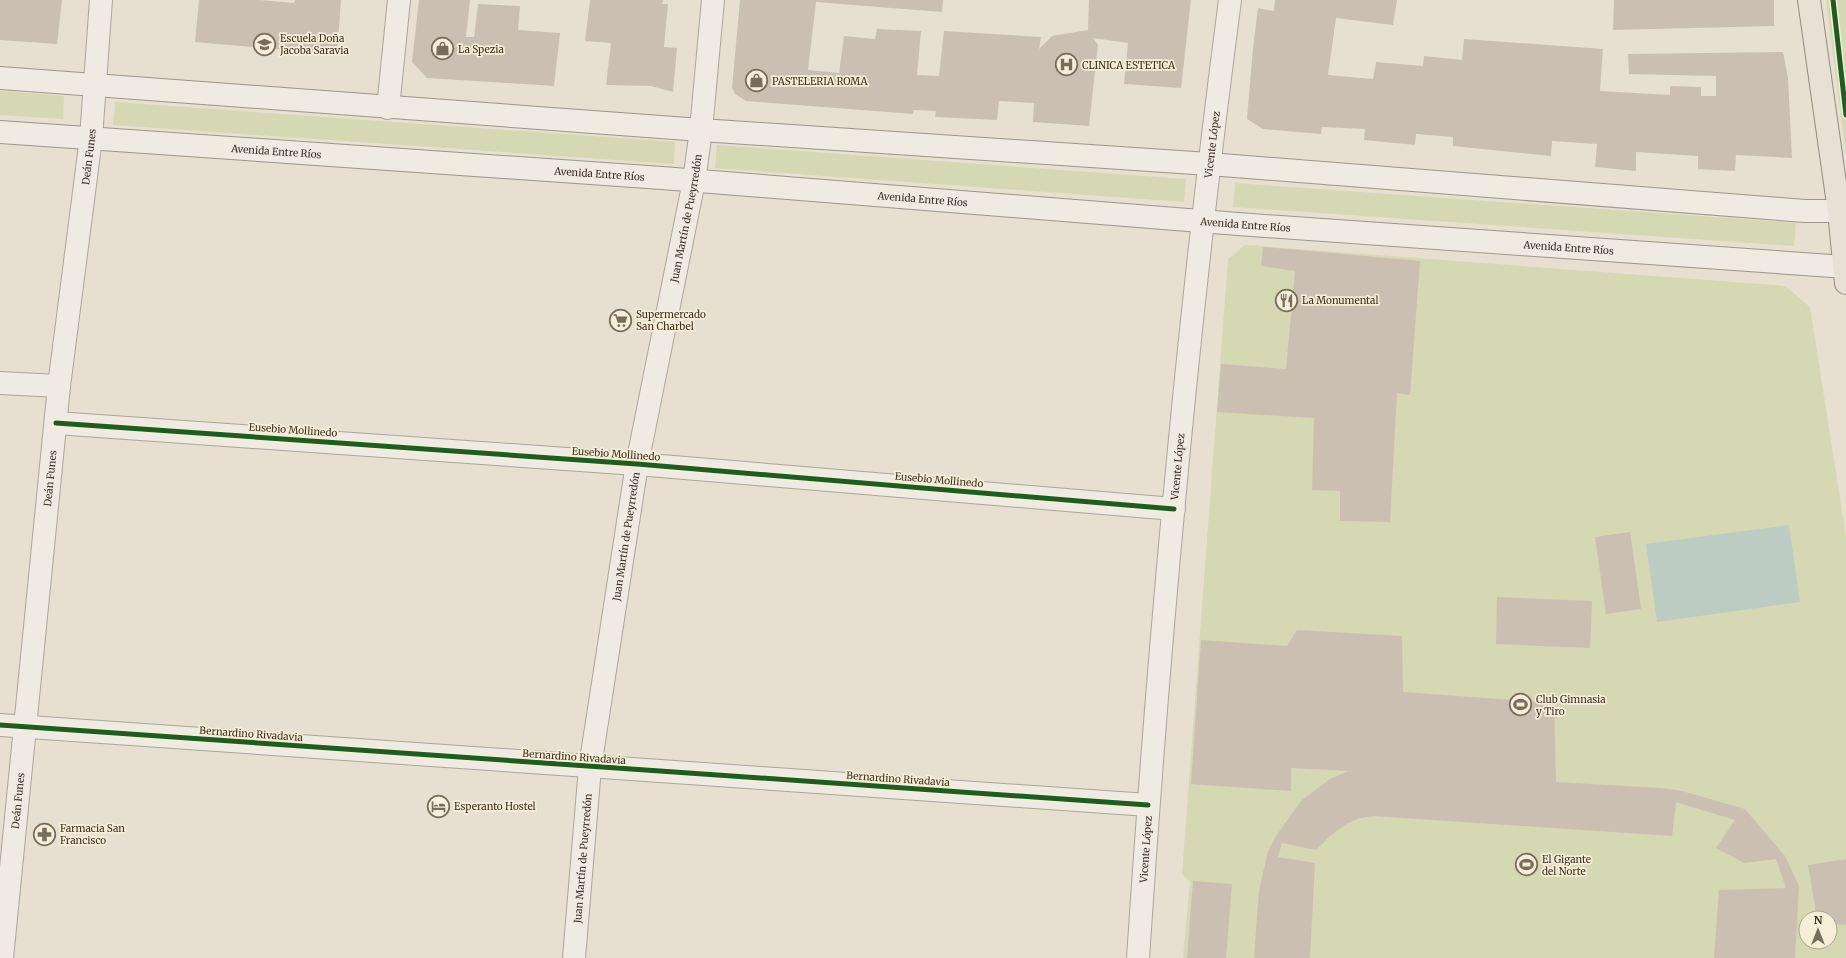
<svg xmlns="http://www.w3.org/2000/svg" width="1846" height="958" font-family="Merriweather,serif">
<rect width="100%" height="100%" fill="#e7e0d1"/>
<!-- green -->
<g fill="#d6d7b3" fill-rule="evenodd">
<path d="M1826 0H1846V155Z"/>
<path d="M0 91 64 96 63 119 0 115Z"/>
<path d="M115 102 675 142 674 164 113 125Z"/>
<path d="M717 145 1186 179 1184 202 715 168Z"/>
<path d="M1235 183 1796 223 1794 246 1233 207Z"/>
<path d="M1245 245 1785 286 1810 307 1846 536V958H1183L1190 882 1182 874 1228 259ZM1806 918H1830V942H1806Z"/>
</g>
<!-- water -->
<path fill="#bcccc2" d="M1789 525 1800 602 1657 622 1646 544Z"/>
<!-- building -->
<g fill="#cbbfb2">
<path d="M0 0H62L57 44 0 40Z"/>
<path d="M199 0H260L294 3 295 0H341L337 54 195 42Z"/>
<path d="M419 0H470L466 37H474L478 4 520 6 518 30 560 33 554 86 427 78 412 62Z"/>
<path d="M590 0H663L662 4H668L664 47 677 48 673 92 651 86 606 85 611 43 585 41Z"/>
<path d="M740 0H943L942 12 816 2 808 70 839 73 844 36 875 39 877 29 921 31 917 75 939 76 944 31 1041 37 1039 49 1052 36 1088 30 1089 0H1191L1181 88 1124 84 1128 43 1093 38 1098 45 1089 126 1033 122 1034 103 999 101 997 120 935 117 936 111 914 110 913 114 746 101 735 94 732 88Z"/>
<path d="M1275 0H1397L1393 25 1336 18 1328 75 1373 79 1376 62 1423 66 1424 56 1462 60 1464 39 1603 49 1600 91 1670 95V86L1701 87V96H1716V76L1629 74 1628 54 1783 52 1788 78 1792 158 1736 155 1735 171 1698 169V156L1636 152V171L1595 167 1597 144 1552 141 1551 156 1453 146V137L1416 134 1415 145 1364 140 1365 129 1322 127 1321 134 1263 129 1247 119 1253 48 1258 8 1274 11Z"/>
<path d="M1614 0H1774V26L1613 30Z"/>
<path d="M1263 247 1420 261 1410 395 1397 393 1390 522 1340 521V491L1312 490 1314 418 1217 412 1221 364 1286 369 1295 271 1261 266Z"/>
<path d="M1630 532 1641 609 1606 614 1595 537Z"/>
<path d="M1497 597 1592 601 1590 648 1496 644Z"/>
<path d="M1297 630 1402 636 1403 692 1554 703 1556 782 1661 788 1682 791 1745 809 1785 856 1799 886 1795 958H1714L1719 890 1786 888 1776 859 1744 863 1716 848 1735 820 1676 802 1672 836 1373 816 1360 818 1346 824 1330 836 1316 850 1282 843 1278 857 1315 863 1310 958H1254L1259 891 1268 851 1276 836 1301 801 1330 779 1349 771 1291 768V791L1191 784 1201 640 1287 646Z"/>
<path d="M1846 859V925L1830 924V918H1817L1808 865Z"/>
<path d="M1193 881 1232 884 1226 958H1187Z"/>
</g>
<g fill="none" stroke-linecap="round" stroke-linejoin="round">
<defs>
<g id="street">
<path d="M388 108 399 0"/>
<path d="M0 383 59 386"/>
<path d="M56 423 637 464 1174 509"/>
<path d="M0 725 1148 805"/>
<path id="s1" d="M2 958 59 386 91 138 101 0"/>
<path id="s2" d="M574 958 590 767 637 464 694 181 701 130 713 0"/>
<path id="s3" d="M1138 958C1159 638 1188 318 1230 0"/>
</g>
<g id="secondary">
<path d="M0 78 701 130 1209 164 1805 211H1846"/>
<path id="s4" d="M0 132 662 178 1238 224 1846 267"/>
</g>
<path id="primary" d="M1809 0 1839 211 1846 283"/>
</defs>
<!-- street casing -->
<use href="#street" stroke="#ada599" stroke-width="24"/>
<!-- secondary casing -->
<use href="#secondary" stroke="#9c958a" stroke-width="24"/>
<!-- primary casing -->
<use href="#primary" stroke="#928b80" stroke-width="24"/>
<!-- street -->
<use href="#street" stroke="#efebe3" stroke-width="22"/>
<!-- secondary -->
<use href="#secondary" stroke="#efebe3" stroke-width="22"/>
<!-- primary -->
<use href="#primary" stroke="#e6e1d4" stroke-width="22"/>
<defs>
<g id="cycleway">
<path d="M1833 0 1846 115"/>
<path d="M56 423 637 464 1174 509"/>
<path d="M0 725 1148 805"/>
</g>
</defs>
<!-- cycleway casing -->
<use href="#cycleway" stroke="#f7eed8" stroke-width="8"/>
<!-- cycleway -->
<use href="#cycleway" stroke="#1b5e20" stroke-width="5"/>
</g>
<!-- icons -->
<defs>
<symbol id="school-ring" viewBox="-11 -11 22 22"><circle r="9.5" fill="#f7eed8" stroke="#786c5e" stroke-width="1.5"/><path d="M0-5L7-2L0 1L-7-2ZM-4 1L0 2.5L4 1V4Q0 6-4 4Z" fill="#786c5e"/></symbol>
<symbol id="shop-ring" viewBox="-11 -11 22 22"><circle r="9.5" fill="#f7eed8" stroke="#786c5e" stroke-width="1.5"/><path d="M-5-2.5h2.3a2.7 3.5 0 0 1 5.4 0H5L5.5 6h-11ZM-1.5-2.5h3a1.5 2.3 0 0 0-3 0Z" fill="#786c5e"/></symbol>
<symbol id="hospital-ring" viewBox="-11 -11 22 22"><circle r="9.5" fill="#f7eed8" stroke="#786c5e" stroke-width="1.5"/><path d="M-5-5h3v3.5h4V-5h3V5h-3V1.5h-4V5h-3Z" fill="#786c5e"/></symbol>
<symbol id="restaurant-ring" viewBox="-11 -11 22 22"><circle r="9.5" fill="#f7eed8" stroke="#786c5e" stroke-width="1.5"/><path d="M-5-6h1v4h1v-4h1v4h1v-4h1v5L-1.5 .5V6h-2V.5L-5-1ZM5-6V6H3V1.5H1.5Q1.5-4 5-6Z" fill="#786c5e"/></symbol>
<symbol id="supermarket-ring" viewBox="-11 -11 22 22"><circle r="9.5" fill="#f7eed8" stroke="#786c5e" stroke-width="1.5"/><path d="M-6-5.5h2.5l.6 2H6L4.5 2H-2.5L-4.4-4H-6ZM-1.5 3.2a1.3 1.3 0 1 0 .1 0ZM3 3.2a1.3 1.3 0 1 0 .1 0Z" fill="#786c5e"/></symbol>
<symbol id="stadium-ring" viewBox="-11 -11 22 22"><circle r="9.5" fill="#f7eed8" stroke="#786c5e" stroke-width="1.5"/><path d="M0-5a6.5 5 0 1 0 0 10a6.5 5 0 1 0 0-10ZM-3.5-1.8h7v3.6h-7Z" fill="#786c5e"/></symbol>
<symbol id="hotel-ring" viewBox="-11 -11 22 22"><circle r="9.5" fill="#f7eed8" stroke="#786c5e" stroke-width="1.5"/><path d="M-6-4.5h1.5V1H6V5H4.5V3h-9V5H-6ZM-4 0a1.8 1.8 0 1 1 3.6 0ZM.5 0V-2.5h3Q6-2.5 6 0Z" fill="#786c5e"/></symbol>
<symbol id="pharmacy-ring" viewBox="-11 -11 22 22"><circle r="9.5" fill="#f7eed8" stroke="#786c5e" stroke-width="1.5"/><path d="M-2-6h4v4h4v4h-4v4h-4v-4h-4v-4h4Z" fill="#786c5e"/></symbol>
</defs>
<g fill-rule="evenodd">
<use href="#school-ring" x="252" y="32" width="25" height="25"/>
<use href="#shop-ring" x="430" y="36" width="25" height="25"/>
<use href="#hospital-ring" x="1054" y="52" width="25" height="25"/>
<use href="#shop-ring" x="744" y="68" width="25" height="25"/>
<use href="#restaurant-ring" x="1274" y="288" width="25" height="25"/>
<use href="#supermarket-ring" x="608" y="308" width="25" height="25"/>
<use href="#stadium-ring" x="1508" y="692" width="25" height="25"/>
<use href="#hotel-ring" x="426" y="794" width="25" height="25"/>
<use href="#pharmacy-ring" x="32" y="822" width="25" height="25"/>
<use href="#stadium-ring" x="1514" y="852" width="25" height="25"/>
</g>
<g text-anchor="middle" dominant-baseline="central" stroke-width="3.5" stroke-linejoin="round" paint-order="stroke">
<!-- poi labels -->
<g font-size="10" fill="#3d2e20" stroke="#f7eed8" text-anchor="start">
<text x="280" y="38">Escuela Doña<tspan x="280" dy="12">Jacoba Saravia</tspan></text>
<text x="458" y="49">La Spezia</text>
<text x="1082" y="65">CLINICA ESTETICA</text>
<text x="772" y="81">PASTELERIA ROMA</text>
<text x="1302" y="300">La Monumental</text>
<text x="636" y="314">Supermercado<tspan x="636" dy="12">San Charbel</tspan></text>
<text x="1536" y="699">Club Gimnasia<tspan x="1536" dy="12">y Tiro</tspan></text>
<text x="454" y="806">Esperanto Hostel</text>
<text x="60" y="828">Farmacia San<tspan x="60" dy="12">Francisco</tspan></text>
<text x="1542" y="859">El Gigante<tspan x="1542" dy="12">del Norte</tspan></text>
</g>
<!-- street labels -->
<g font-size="10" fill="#3d2e20" stroke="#f7eed8">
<text stroke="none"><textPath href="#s3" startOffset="817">Vicente López</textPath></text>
<text stroke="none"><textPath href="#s4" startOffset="277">Avenida Entre Ríos</textPath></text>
<text stroke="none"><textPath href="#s1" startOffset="806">Deán Funes</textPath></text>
<text stroke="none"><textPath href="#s4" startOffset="601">Avenida Entre Ríos</textPath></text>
<text stroke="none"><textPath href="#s4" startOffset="925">Avenida Entre Ríos</textPath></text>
<text stroke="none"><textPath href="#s2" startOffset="749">Juan Martín de Pueyrredón</textPath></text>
<text stroke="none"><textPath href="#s4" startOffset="1249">Avenida Entre Ríos</textPath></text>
<text stroke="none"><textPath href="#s4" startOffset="1573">Avenida Entre Ríos</textPath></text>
<text transform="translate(293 430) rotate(4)">Eusebio Mollinedo</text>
<text transform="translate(616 454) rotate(4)">Eusebio Mollinedo</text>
<text stroke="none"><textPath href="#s3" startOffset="493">Vicente López</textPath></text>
<text stroke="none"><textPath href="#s1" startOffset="482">Deán Funes</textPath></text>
<text transform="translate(939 480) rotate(5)">Eusebio Mollinedo</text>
<text stroke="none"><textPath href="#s2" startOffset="425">Juan Martín de Pueyrredón</textPath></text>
<text transform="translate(251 734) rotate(4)">Bernardino Rivadavia</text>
<text transform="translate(574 757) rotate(4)">Bernardino Rivadavia</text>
<text transform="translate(898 779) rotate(4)">Bernardino Rivadavia</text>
<text stroke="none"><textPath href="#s1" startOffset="158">Deán Funes</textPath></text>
<text stroke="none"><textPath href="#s3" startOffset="109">Vicente López</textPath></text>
<text stroke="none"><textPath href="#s2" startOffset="100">Juan Martín de Pueyrredón</textPath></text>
</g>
</g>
<!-- north arrow -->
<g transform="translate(1818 930)"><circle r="19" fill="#f7eed8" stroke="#ada18e"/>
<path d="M0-3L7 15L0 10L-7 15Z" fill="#786c5e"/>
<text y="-6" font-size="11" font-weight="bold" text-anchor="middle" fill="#3d2e20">N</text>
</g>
</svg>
